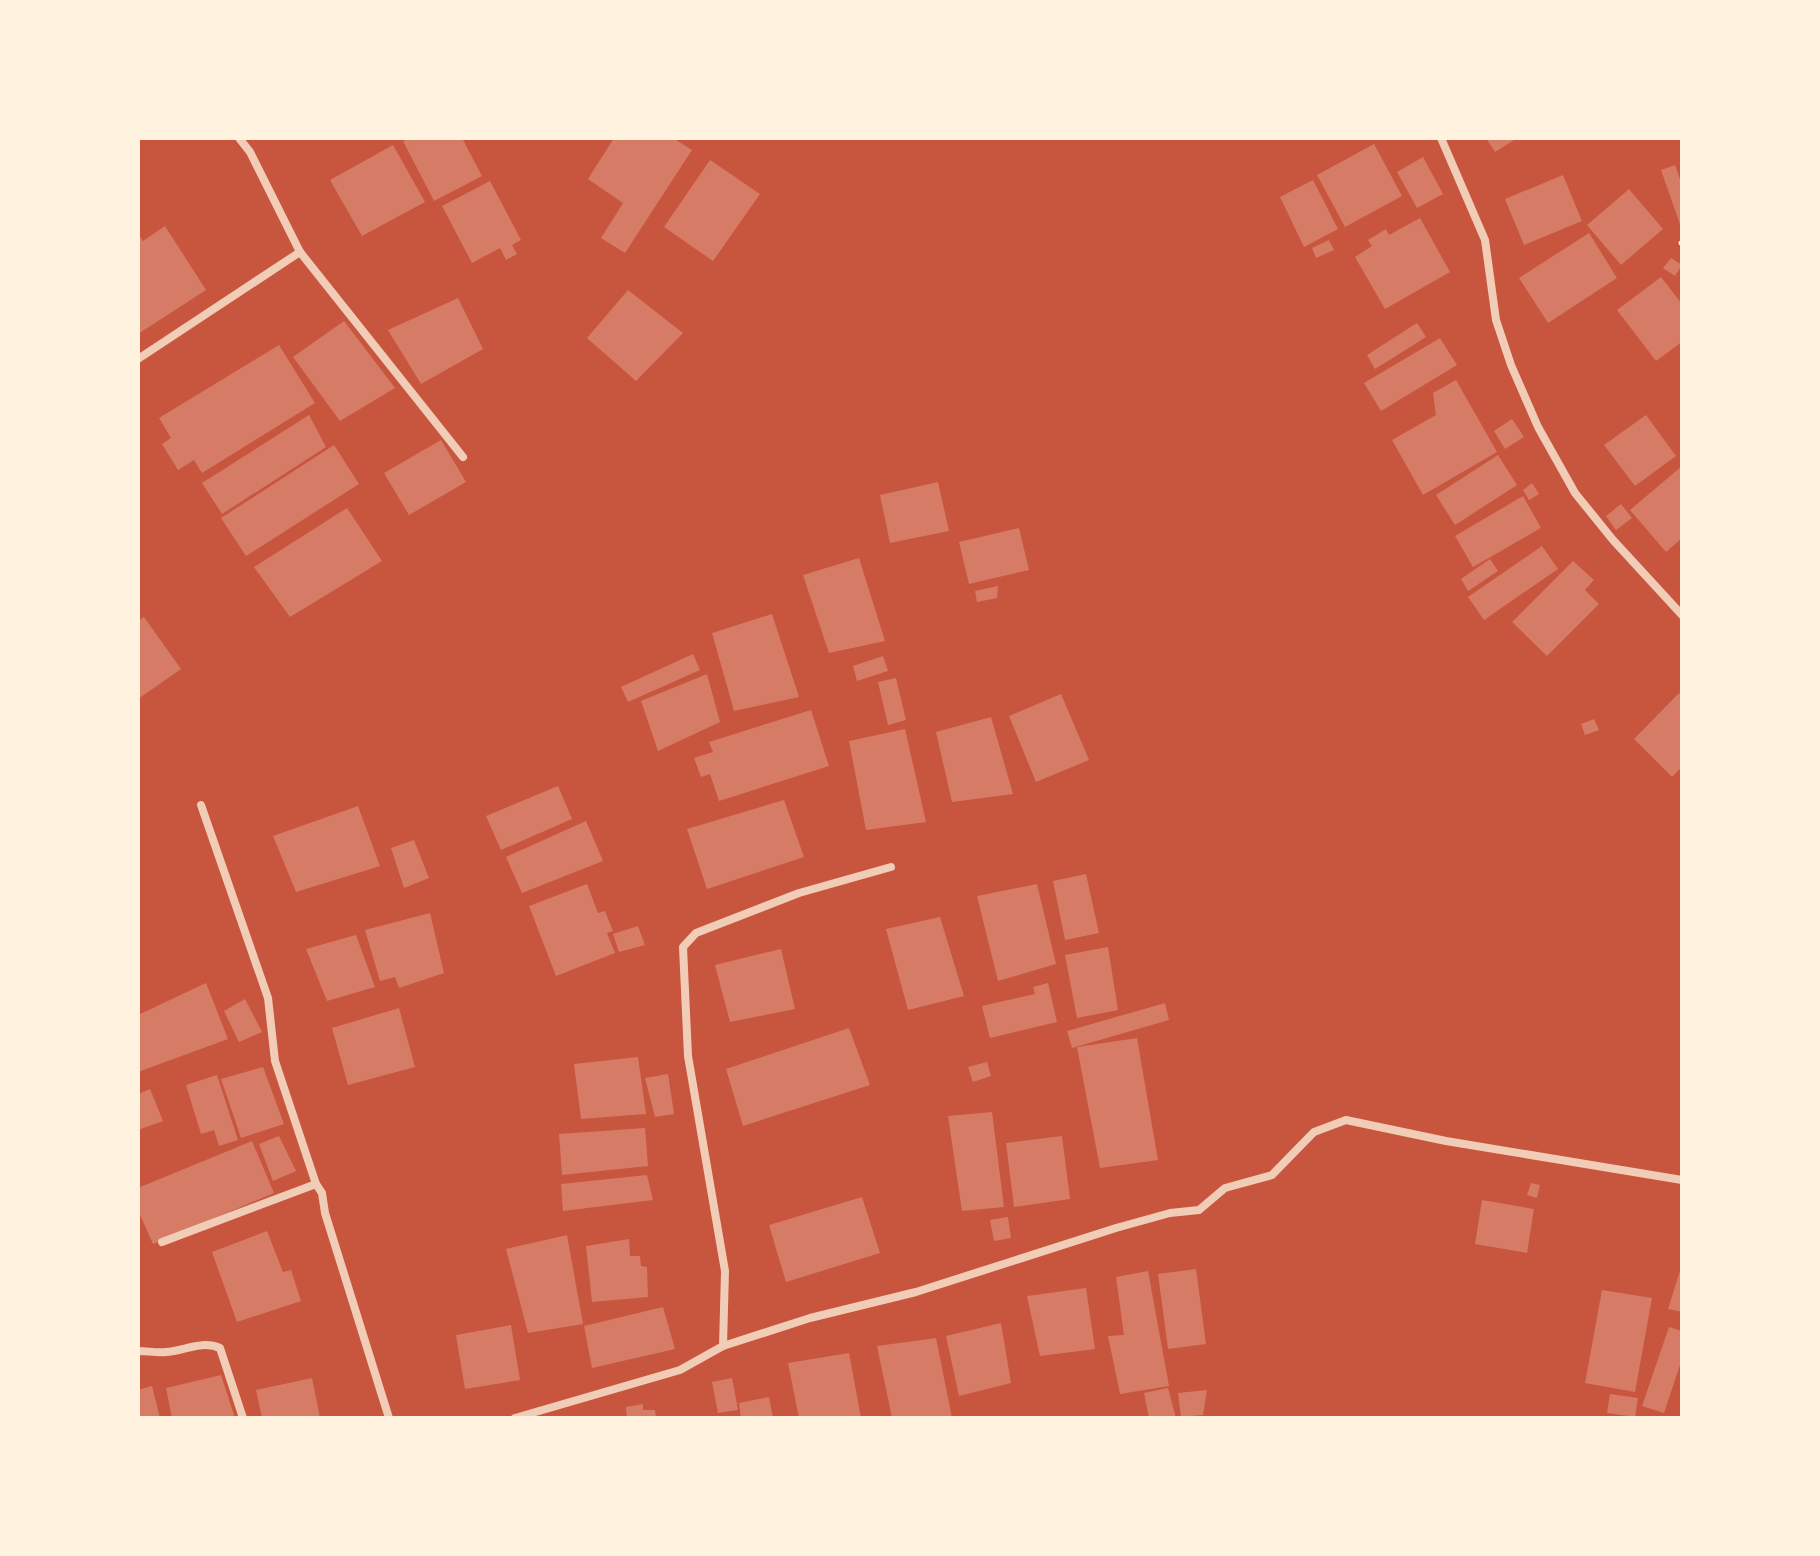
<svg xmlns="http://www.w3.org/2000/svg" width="1820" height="1556" font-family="Ubuntu,sans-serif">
<rect width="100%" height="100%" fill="#c8553d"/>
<!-- building -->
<g fill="#d67c66">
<path d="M409 138H462L482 176 434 201 403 141Z"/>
<path d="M614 138H673L692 150 625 253 601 238 623 203 588 179Z"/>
<path d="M1486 138H1517L1495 152Z"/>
<path d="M1374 144 1402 196 1345 227 1317 175Z"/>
<path d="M393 145 425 202 362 236 330 180Z"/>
<path d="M1423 157 1443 194 1417 208 1397 172Z"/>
<path d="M710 160 760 194 713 261 664 227Z"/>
<path d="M1675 165 1682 185V230L1661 170Z"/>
<path d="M1563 175 1582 221 1524 245 1505 199Z"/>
<path d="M1313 180 1338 229 1304 247 1280 197Z"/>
<path d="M490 181 521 240 512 245 517 254 506 260 500 248 472 263 442 206Z"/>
<path d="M1629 189 1663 229 1621 265 1587 225Z"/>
<path d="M1420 218 1450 272 1385 309 1355 257 1372 246 1368 240 1386 229 1389 235Z"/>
<path d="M165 226 206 290 138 334V234L143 241Z"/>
<path d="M1589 233 1617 278 1548 323 1519 278Z"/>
<path d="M1329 240 1334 250 1316 258 1312 248Z"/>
<path d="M1671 258 1682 265 1675 276 1663 268Z"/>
<path d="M1661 277 1682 304V342L1656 361 1617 310Z"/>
<path d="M628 290 683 333 636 381 587 338Z"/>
<path d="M458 298 483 349 421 384 388 330Z"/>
<path d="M344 321 395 388 340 421 293 357Z"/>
<path d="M1417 323 1426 337 1375 369 1367 355Z"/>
<path d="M1440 338 1457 365 1381 411 1364 383Z"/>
<path d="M279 345 315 403 202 473 194 460 178 470 162 444 171 438 159 418Z"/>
<path d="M1456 380 1497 452 1423 495 1392 440 1436 415 1433 393Z"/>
<path d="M309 415 326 447 222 514 202 483Z"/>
<path d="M1646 415 1676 456 1635 486 1604 445Z"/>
<path d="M1512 419 1524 437 1505 449 1494 431Z"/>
<path d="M441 440 466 482 409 515 384 473Z"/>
<path d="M334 445 359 484 246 556 221 518Z"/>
<path d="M1498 455 1517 485 1455 525 1436 495Z"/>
<path d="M1682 466V538L1666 552 1630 510Z"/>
<path d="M938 482 949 531 890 543 880 495Z"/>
<path d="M1532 483 1539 494 1529 500 1523 490Z"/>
<path d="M1523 496 1541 528 1473 567 1455 536Z"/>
<path d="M1621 504 1632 518 1616 530 1606 516Z"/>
<path d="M347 508 382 561 290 617 254 567Z"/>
<path d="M1019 528 1029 570 969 584 959 542Z"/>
<path d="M1542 546 1558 569 1484 620 1468 597Z"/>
<path d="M859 558 885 641 829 653 803 575Z"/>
<path d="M1490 559 1498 571 1468 591 1461 579Z"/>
<path d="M1573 561 1594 580 1585 590 1599 604 1547 656 1512 622Z"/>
<path d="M998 586 997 598 977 602 975 591Z"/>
<path d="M772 614 799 697 734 711 712 633Z"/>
<path d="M144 617 181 669 138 699V621Z"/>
<path d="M693 654 700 670 628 702 621 687Z"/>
<path d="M883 656 888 671 857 681 853 666Z"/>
<path d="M707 674 720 722 658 751 641 701Z"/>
<path d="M896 678 906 720 888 725 878 682Z"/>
<path d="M1679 693 1682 696V767L1672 777 1634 739Z"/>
<path d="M1061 694 1089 760 1036 782 1009 716Z"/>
<path d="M811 710 829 766 719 801 710 774 701 777 694 758 713 752 709 742Z"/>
<path d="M991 717 1013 794 952 802 936 732Z"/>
<path d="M1594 719 1599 730 1585 735 1581 724Z"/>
<path d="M905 729 926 822 866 830 849 741Z"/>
<path d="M558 786 572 819 501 850 486 816Z"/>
<path d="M784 800 804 857 707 889 687 829Z"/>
<path d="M358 806 380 866 296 892 273 836Z"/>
<path d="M586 821 603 861 522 893 506 857Z"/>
<path d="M414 840 429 878 404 888 391 848Z"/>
<path d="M1086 874 1099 933 1065 940 1053 881Z"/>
<path d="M587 884 598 913 605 911 613 931 607 933 615 953 556 976 529 906Z"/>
<path d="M1037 884 1056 964 998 981 977 896Z"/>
<path d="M430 913 444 973 399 988 395 977 380 981 365 930Z"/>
<path d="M940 917 964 996 908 1010 886 929Z"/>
<path d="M638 926 645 945 619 952 613 934Z"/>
<path d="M356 935 375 987 327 1001 306 949Z"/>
<path d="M1108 947 1118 1010 1077 1018 1065 955Z"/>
<path d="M781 949 795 1009 730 1022 715 965Z"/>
<path d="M206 983 228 1039 138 1072V1015Z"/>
<path d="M1048 983 1057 1022 990 1038 982 1006 1035 994 1033 987Z"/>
<path d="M245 999 262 1032 239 1042 224 1011Z"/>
<path d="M1165 1003 1169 1020 1072 1048 1067 1031Z"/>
<path d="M399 1008 415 1067 348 1085 332 1028Z"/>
<path d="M849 1028 870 1085 743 1126 726 1069Z"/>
<path d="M1137 1038 1158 1160 1100 1168 1077 1047Z"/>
<path d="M638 1057 646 1114 581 1119 574 1064Z"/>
<path d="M987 1062 991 1076 973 1082 968 1067Z"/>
<path d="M263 1067 284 1124 241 1138 221 1079Z"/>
<path d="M668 1074 674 1114 655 1117 645 1078Z"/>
<path d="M217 1075 238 1140 219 1146 214 1130 201 1134 186 1085Z"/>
<path d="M150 1089 163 1121 138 1130V1094Z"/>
<path d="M992 1112 1004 1207 962 1211 948 1116Z"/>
<path d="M645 1128 648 1166 562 1175 559 1134Z"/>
<path d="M279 1136 296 1171 273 1181 259 1144Z"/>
<path d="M1062 1136 1070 1199 1014 1207 1006 1143Z"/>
<path d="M252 1141 274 1193 153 1244 138 1210V1188Z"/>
<path d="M647 1175 653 1200 563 1211 561 1184Z"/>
<path d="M1531 1183 1540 1185 1537 1198 1527 1195Z"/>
<path d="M862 1197 880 1253 786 1282 769 1225Z"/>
<path d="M1482 1200 1534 1209 1527 1253 1475 1244Z"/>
<path d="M1008 1217 1011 1238 994 1241 990 1220Z"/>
<path d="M267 1231 283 1272 291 1270 301 1301 237 1322 212 1252Z"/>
<path d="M567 1235 583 1324 528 1333 506 1249Z"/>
<path d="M629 1239 630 1256H640L641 1266 647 1267 648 1297 592 1302 586 1246Z"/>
<path d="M1682 1264V1312L1668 1309Z"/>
<path d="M1196 1269 1206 1344 1168 1349 1158 1274Z"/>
<path d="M1148 1271 1169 1386 1120 1394 1108 1336 1124 1335 1116 1277Z"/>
<path d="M1086 1288 1095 1349 1040 1356 1027 1296Z"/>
<path d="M1602 1290 1652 1298 1635 1392 1585 1383Z"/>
<path d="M663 1307 675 1349 592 1368 584 1326Z"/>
<path d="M1001 1323 1011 1383 959 1396 946 1336Z"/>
<path d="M511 1325 520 1380 465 1389 456 1335Z"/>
<path d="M1669 1327 1682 1331V1359L1664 1413 1642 1406Z"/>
<path d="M936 1338 952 1418H892L877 1346Z"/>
<path d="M849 1353 861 1418H799L788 1363Z"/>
<path d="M221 1375 235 1418H172L166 1388Z"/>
<path d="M312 1378 320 1418H262L256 1390Z"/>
<path d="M732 1378 738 1410 718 1413 712 1382Z"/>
<path d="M152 1386 160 1418H138V1390Z"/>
<path d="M1168 1388 1176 1418H1149L1144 1393Z"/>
<path d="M1207 1390 1203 1415 1181 1417 1178 1393Z"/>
<path d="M1610 1394 1638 1398 1635 1417 1607 1413Z"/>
<path d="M769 1397 773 1418H741L739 1403Z"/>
<path d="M643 1404V1410H655L656 1418H627L626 1407Z"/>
</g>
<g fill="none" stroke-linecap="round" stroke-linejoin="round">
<!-- path -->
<path stroke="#fff3e0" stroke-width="5" d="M1681 243H1682"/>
<!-- minor -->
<g stroke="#f1ccb7" stroke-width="8">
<path d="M239 138 250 152 300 252 463 457"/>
<path d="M1441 138 1485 240 1496 320 1511 365 1538 427 1575 493 1613 540 1682 615"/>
<path d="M138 359 300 252"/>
<path d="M201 805 268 998 275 1061 316 1184 322 1193 325 1213 389 1418"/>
<path d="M162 1242 316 1184"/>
<path d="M723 1346 725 1271 688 1056 683 947 696 933 799 893 891 867"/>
<path d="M138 1351C147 1351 157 1353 166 1352 184 1351 202 1340 220 1348L243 1418"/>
<path d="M515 1418 680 1370 723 1346 810 1318 916 1292 1116 1228 1170 1213 1199 1210 1225 1188 1272 1175 1314 1132 1346 1120 1446 1141 1682 1180"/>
</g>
</g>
<!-- border -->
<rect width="1820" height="1556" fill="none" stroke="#fff3e0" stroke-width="280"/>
</svg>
